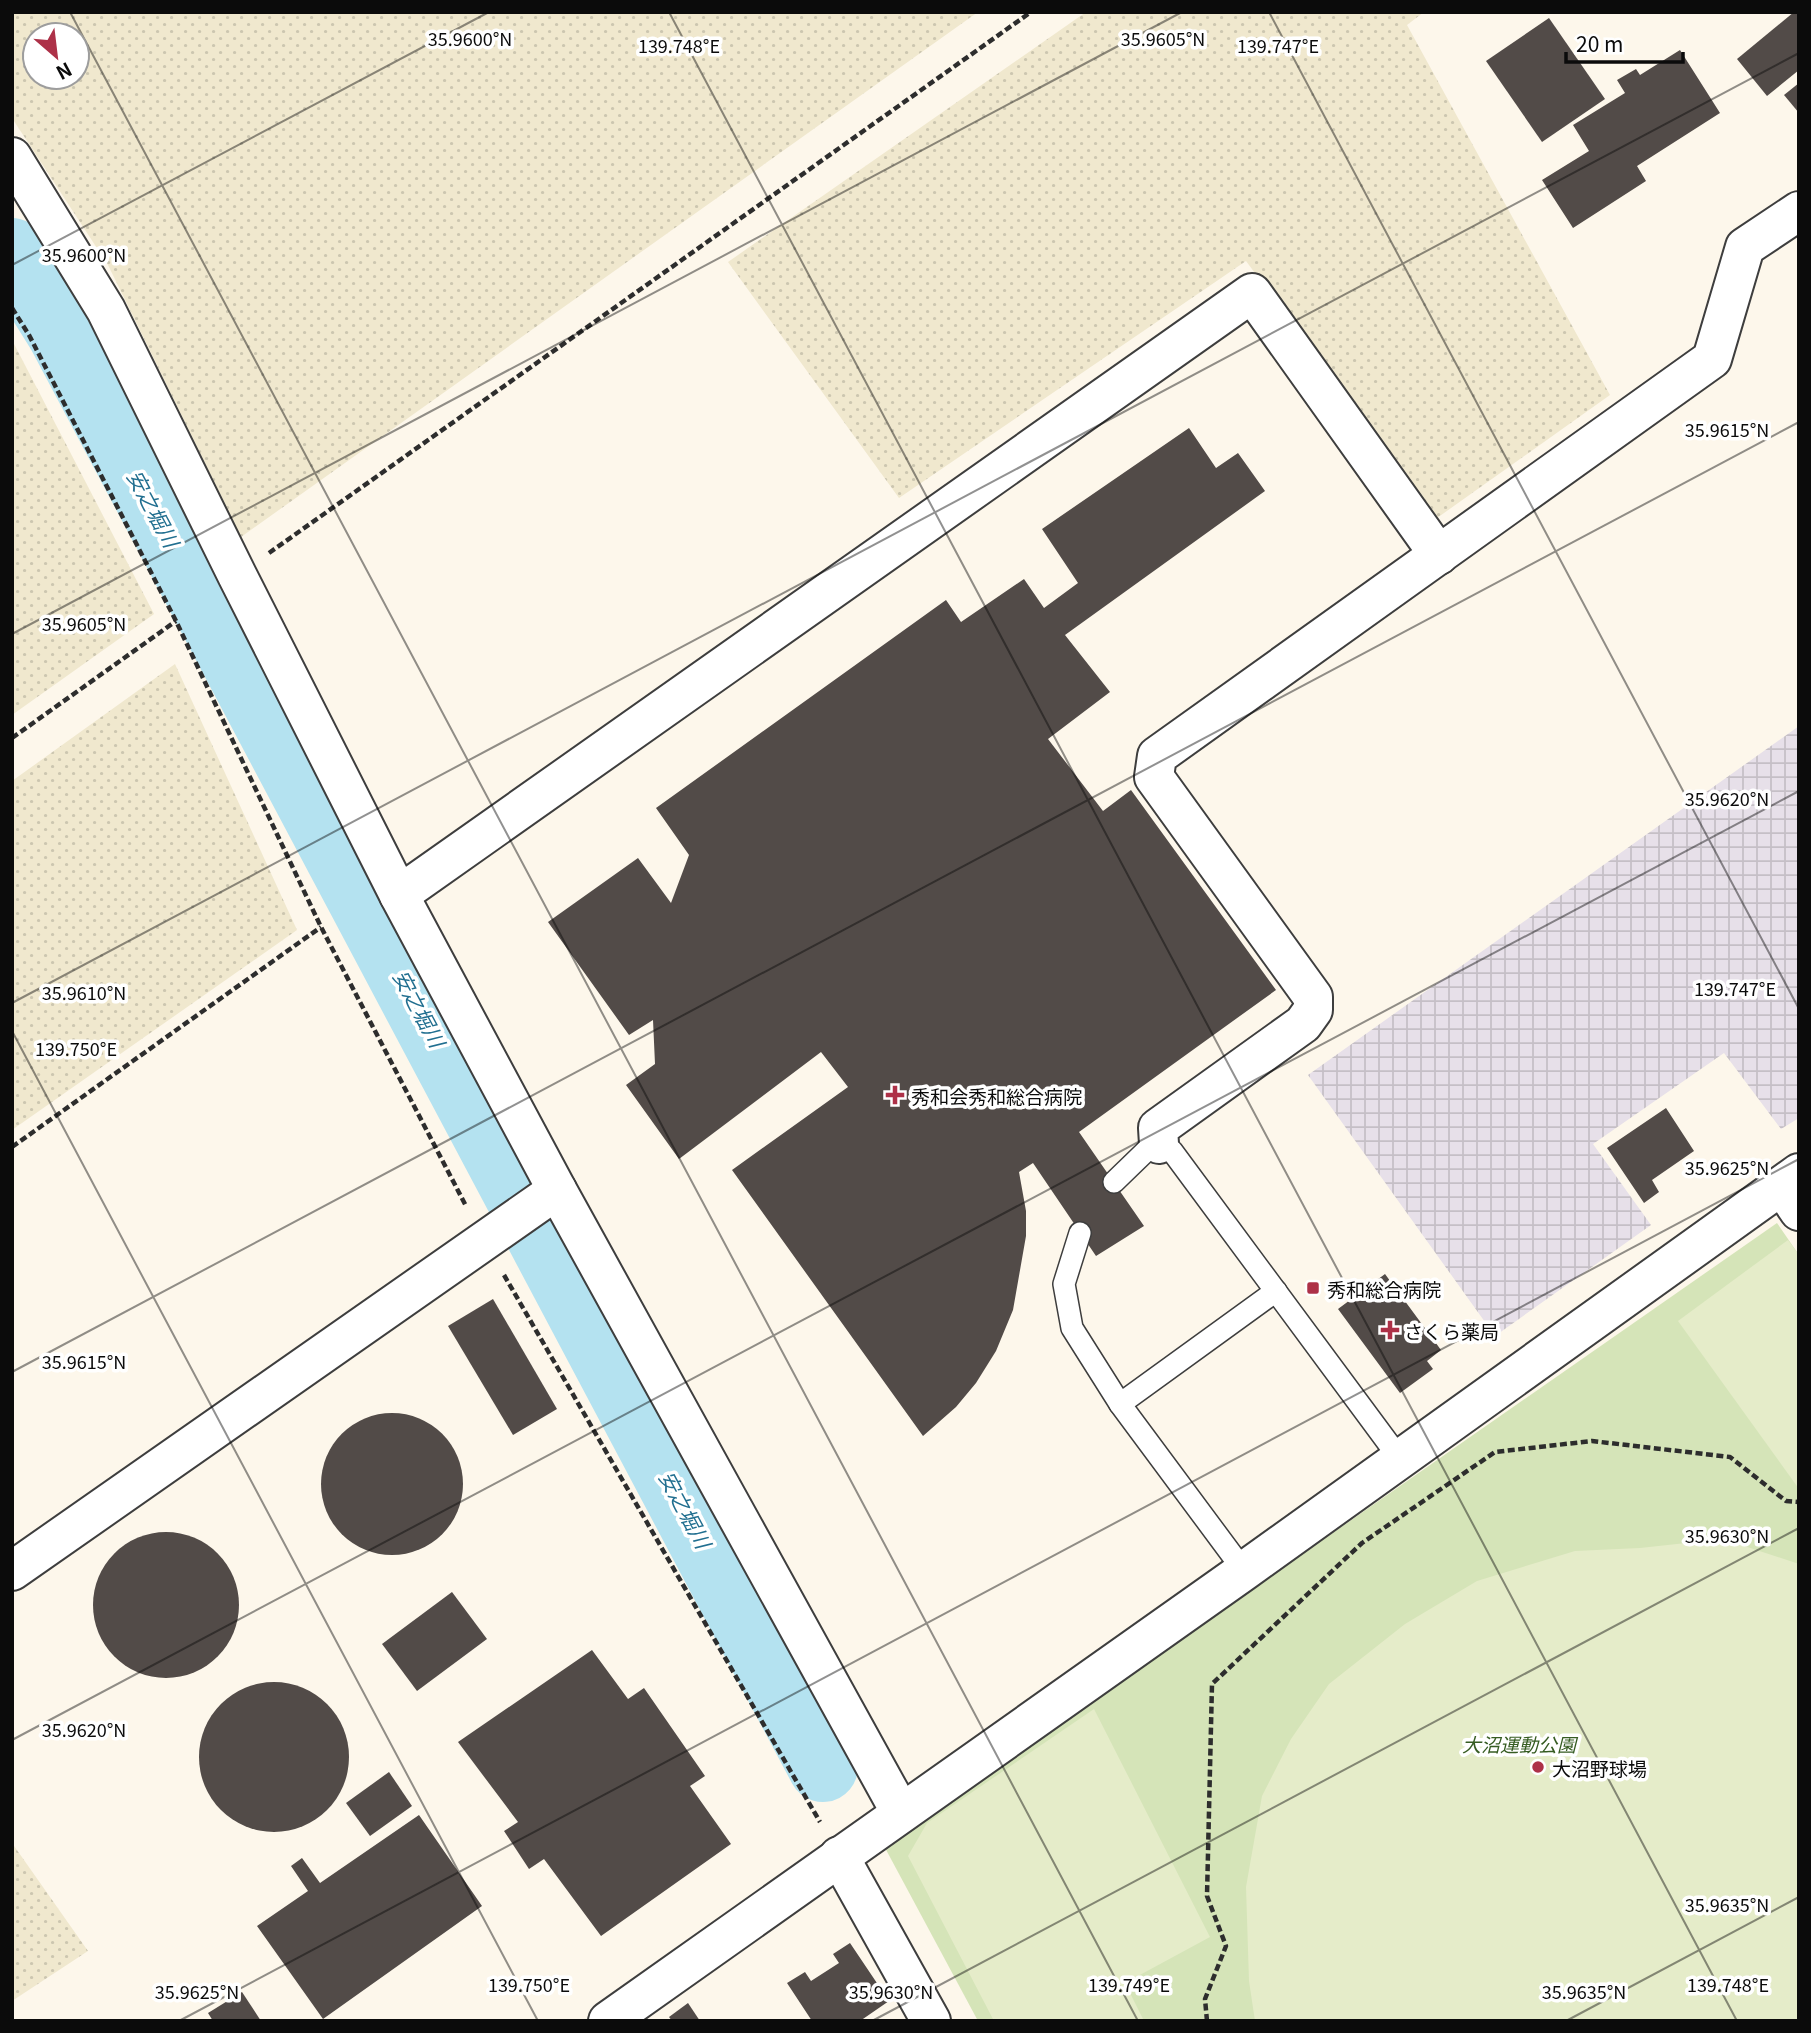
<svg xmlns="http://www.w3.org/2000/svg" width="1811" height="2033" font-family="Georgia,'Noto Sans JP',serif">
<defs>
<pattern id="industrial-grid" width="8" height="8" patternUnits="userSpaceOnUse" patternTransform="scale(1.75)"><rect width="8" height="8" fill="#e7e0e9"/><path d="M0 4h8M4 0v8" fill="none" stroke="#c5bfc6"/></pattern>
<pattern id="farmland-dots" width="8" height="8" patternUnits="userSpaceOnUse" patternTransform="scale(1.75)"><rect width="8" height="8" fill="#f0e8ce"/><path d="M2 2h.1M6 6h.1" fill="none" stroke="#ccc6b0" stroke-width="1.8" stroke-linecap="round"/></pattern>
</defs>
<rect width="100%" height="100%" fill="#fdf7eb"/>
<!-- industrial -->
<path fill="url(#industrial-grid)" d="M1799 726V1118L1781 1129 1724 1053 1593 1144 1651 1225 1495 1336 1308 1075Z"/>
<!-- farmland -->
<g fill="url(#farmland-dots)" fill-rule="evenodd">
<path d="M12 12H978L241 537 108 265 12 118ZM35 35H77V77H35Z"/>
<path d="M1086 12H1424L1407 25 1610 395 1437 518 1246 261 899 498 728 262Z"/>
<path d="M12 340 154 614 12 715Z"/>
<path d="M175 664 297 930 12 1130V781Z"/>
<path d="M12 1843 88 1951 12 2001Z"/>
</g>
<!-- park -->
<path fill="#d5e4b8" d="M1777 1223 1799 1255V2021H978L884 1846Z"/>
<!-- pitch -->
<g fill="#e5ecc9">
<path d="M1788 1240 1799 1255V1489L1678 1321Z"/>
<path d="M1723 1539 1799 1564V2021H1255L1249 1981 1246 1887 1262 1796 1291 1739 1329 1684 1405 1624 1477 1581 1575 1551 1640 1548Z"/>
<path d="M1094 1709 1210 1937 1125 1983 1144 2021H994L908 1856 927 1823Z"/>
</g>
<g fill="none" stroke-linecap="round" stroke-linejoin="round">
<!-- river -->
<path stroke="#b4e2f0" stroke-width="70" d="M12 253 62 333 823 1767"/>
</g>
<!-- building -->
<g fill="#524b48">
<path d="M1794 12H1799V70L1767 96 1737 59Z"/>
<path d="M1549 18 1605 99 1542 142 1486 61Z"/>
<path d="M1680 50 1720 113 1637 166 1646 181 1573 228 1542 180 1589 151 1573 125 1625 93 1617 80 1636 69 1640 75Z"/>
<path d="M1799 83V113L1784 95Z"/>
<path d="M1189 428 1216 468 1238 453 1265 491 1065 635 1110 692 1048 739 1103 811 1131 790 1276 990 1079 1132 1144 1226 1096 1256 1033 1163 1019 1172 1026 1211V1236L1013 1310 996 1351 976 1383 956 1407 923 1436 732 1170 848 1087 821 1052 679 1159 626 1085 655 1064 653 1020 629 1035 548 922 638 858 671 903 689 855 656 808 946 600 961 622 1024 579 1044 608 1078 583 1042 529Z"/>
<path d="M1666 1108 1694 1151 1652 1180 1659 1192 1644 1203 1607 1148Z"/>
<path d="M1385 1274 1441 1350 1427 1361 1433 1369 1400 1393 1338 1309Z"/>
<path d="M493 1299 557 1409 513 1435 448 1326Z"/>
<circle cx="392" cy="1484" r="71"/>
<circle cx="166" cy="1605" r="73"/>
<path d="M452 1592 487 1639 417 1691 382 1644Z"/>
<path d="M592 1650 628 1699 644 1688 705 1776 690 1786 731 1844 601 1936 544 1859 529 1869 504 1831 518 1822 458 1742Z"/>
<circle cx="274" cy="1757" r="75"/>
<path d="M389 1772 412 1806 370 1836 346 1803Z"/>
<path d="M419 1815 482 1906 323 2019 257 1926 308 1891 291 1866 302 1858 320 1883Z"/>
<path d="M850 1943 889 2001 860 2021H812L787 1983 805 1972 811 1981 839 1963 833 1954Z"/>
<path d="M242 1992 261 2021H213L208 2013Z"/>
<path d="M688 2003 700 2021H672L669 2017Z"/>
</g>
<g fill="none" stroke-linecap="round" stroke-linejoin="round">
<defs>
<g id="service">
<path d="M1114 1182 1146 1151 1159 1144 1172 1151 1400 1459"/>
<path d="M1080 1233 1064 1284 1072 1328 1120 1404 1244 1571"/>
<path d="M1120 1404 1276 1291"/>
</g>
<g id="minor">
<path d="M12 157 106 310 237 575 399 895 557 1190 901 1813"/>
<path d="M399 895 1252 293 1439 555"/>
<path d="M1159 1144 1158 1128 1303 1024 1313 1010V997L1154 777 1157 756 1712 359 1745 247 1799 211"/>
<path d="M1782 1186 1799 1211"/>
<path d="M12 1571 557 1190"/>
<path d="M839 1856 931 2021"/>
</g>
<path id="tertiary" d="M608 2021 1244 1571 1799 1173"/>
</defs>
<!-- service casing -->
<use href="#service" stroke="#3e3e3e" stroke-width="24"/>
<!-- minor casing -->
<use href="#minor" stroke="#3e3e3e" stroke-width="42"/>
<!-- tertiary casing -->
<use href="#tertiary" stroke="#3e3e3e" stroke-width="42"/>
<!-- path -->
<g stroke="#2d2d2d" stroke-width="4.5" stroke-dasharray="7 3.5" stroke-linecap="butt">
<path d="M12 308 29 335 176 621 321 927 466 1206"/>
<path d="M269 553 1031 12"/>
<path d="M12 738 176 621"/>
<path d="M12 1147 321 927"/>
<path d="M504 1275 820 1822"/>
<path d="M1207 2021 1205 1999 1226 1946 1207 1896 1212 1684 1362 1543 1495 1452 1592 1441 1730 1457 1786 1501 1799 1502"/>
</g>
<!-- service -->
<use href="#service" stroke="#fff" stroke-width="21"/>
<!-- minor -->
<use href="#minor" stroke="#fff" stroke-width="38"/>
<!-- tertiary -->
<use href="#tertiary" stroke="#fff" stroke-width="38"/>
</g>
<!-- ticks -->
<path fill="none" stroke="#0b0b0b" stroke-width="2" stroke-opacity="0.45" d="M70 12 1138 2021M669 12 1737 2021M1269 12 1799 1009M12 265 489 12M12 634 1182 12M12 1003 1799 53M12 1031 538 2021M12 1372 1799 422M12 1740 1799 791M179 2021 1799 1159M872 2021 1799 1528M1566 2021 1799 1897"/>
<!-- markers -->
<g fill="#ad3148" stroke="#fff" stroke-width="2.5">
<path d="M891.5 1084.5h7v7h7v7h-7v7h-7v-7h-7v-7h7z"/>
<rect x="1306" y="1281" width="14" height="14" rx="3.5"/>
<path d="M1386.5 1319.5h7v7h7v7h-7v7h-7v-7h-7v-7h7z"/>
<circle cx="1538" cy="1767" r="7"/>
</g>
<g text-anchor="middle" dominant-baseline="central" stroke-width="7" stroke-linejoin="round" paint-order="stroke">
<!-- poi labels -->
<g font-size="19" fill="#0b0b0b" stroke="#fff" text-anchor="start">
<text x="911" y="1095">秀和会秀和総合病院</text>
<text x="1327" y="1288">秀和総合病院</text>
<text x="1404" y="1330">さくら薬局</text>
<text x="1552" y="1767">大沼野球場</text>
</g>
<!-- park labels -->
<g font-size="19" font-style="italic" fill="#365c22" stroke="#fff">
<text x="1519" y="1743">大沼運動公園</text>
</g>
<!-- water labels -->
<g font-size="21" font-style="italic" fill="#216f90" stroke="#fff">
<text transform="translate(154 508) rotate(62)">安之堀川</text>
<text transform="translate(420 1008) rotate(62)">安之堀川</text>
<text transform="translate(686 1509) rotate(62)">安之堀川</text>
</g>
</g>
<g font-size="18" text-anchor="middle" fill="#0b0b0b" stroke="#fff" stroke-width="7" stroke-linejoin="round" paint-order="stroke">
<text x="470" y="46">35.9600°N</text>
<text x="1163" y="46">35.9605°N</text>
<text x="679" y="53">139.748°E</text>
<text x="1278" y="53">139.747°E</text>
<text x="84" y="262">35.9600°N</text>
<text x="1727" y="437">35.9615°N</text>
<text x="84" y="631">35.9605°N</text>
<text x="1727" y="806">35.9620°N</text>
<text x="1735" y="996">139.747°E</text>
<text x="84" y="1000">35.9610°N</text>
<text x="76" y="1056">139.750°E</text>
<text x="1727" y="1175">35.9625°N</text>
<text x="84" y="1369">35.9615°N</text>
<text x="1727" y="1543">35.9630°N</text>
<text x="84" y="1737">35.9620°N</text>
<text x="1727" y="1912">35.9635°N</text>
<text x="529" y="1992">139.750°E</text>
<text x="1129" y="1992">139.749°E</text>
<text x="1728" y="1992">139.748°E</text>
<text x="197" y="1999">35.9625°N</text>
<text x="891" y="1999">35.9630°N</text>
<text x="1584" y="1999">35.9635°N</text>
</g>
<!-- border -->
<rect width="1811" height="2033" fill="none" stroke="#0b0b0b" stroke-width="28"/>
<!-- north arrow -->
<g transform="translate(56 56) rotate(152)"><circle r="33" fill="#ffffff" stroke="#9d9d9d" stroke-width="2"/>
<path d="M0-5L12 26L0 18L-12 26Z" fill="#ad3148"/>
<text y="-10" font-size="19" font-weight="bold" text-anchor="middle" fill="#0b0b0b">N</text>
</g>
<!-- scale -->
<path d="M1566 52v10h117v-10" fill="none" stroke="#0b0b0b" stroke-width="3.5"/>
<text x="1576" y="52" font-size="21" fill="#0b0b0b" stroke="#ffffff" stroke-width="5" paint-order="stroke">20 m</text>
</svg>
